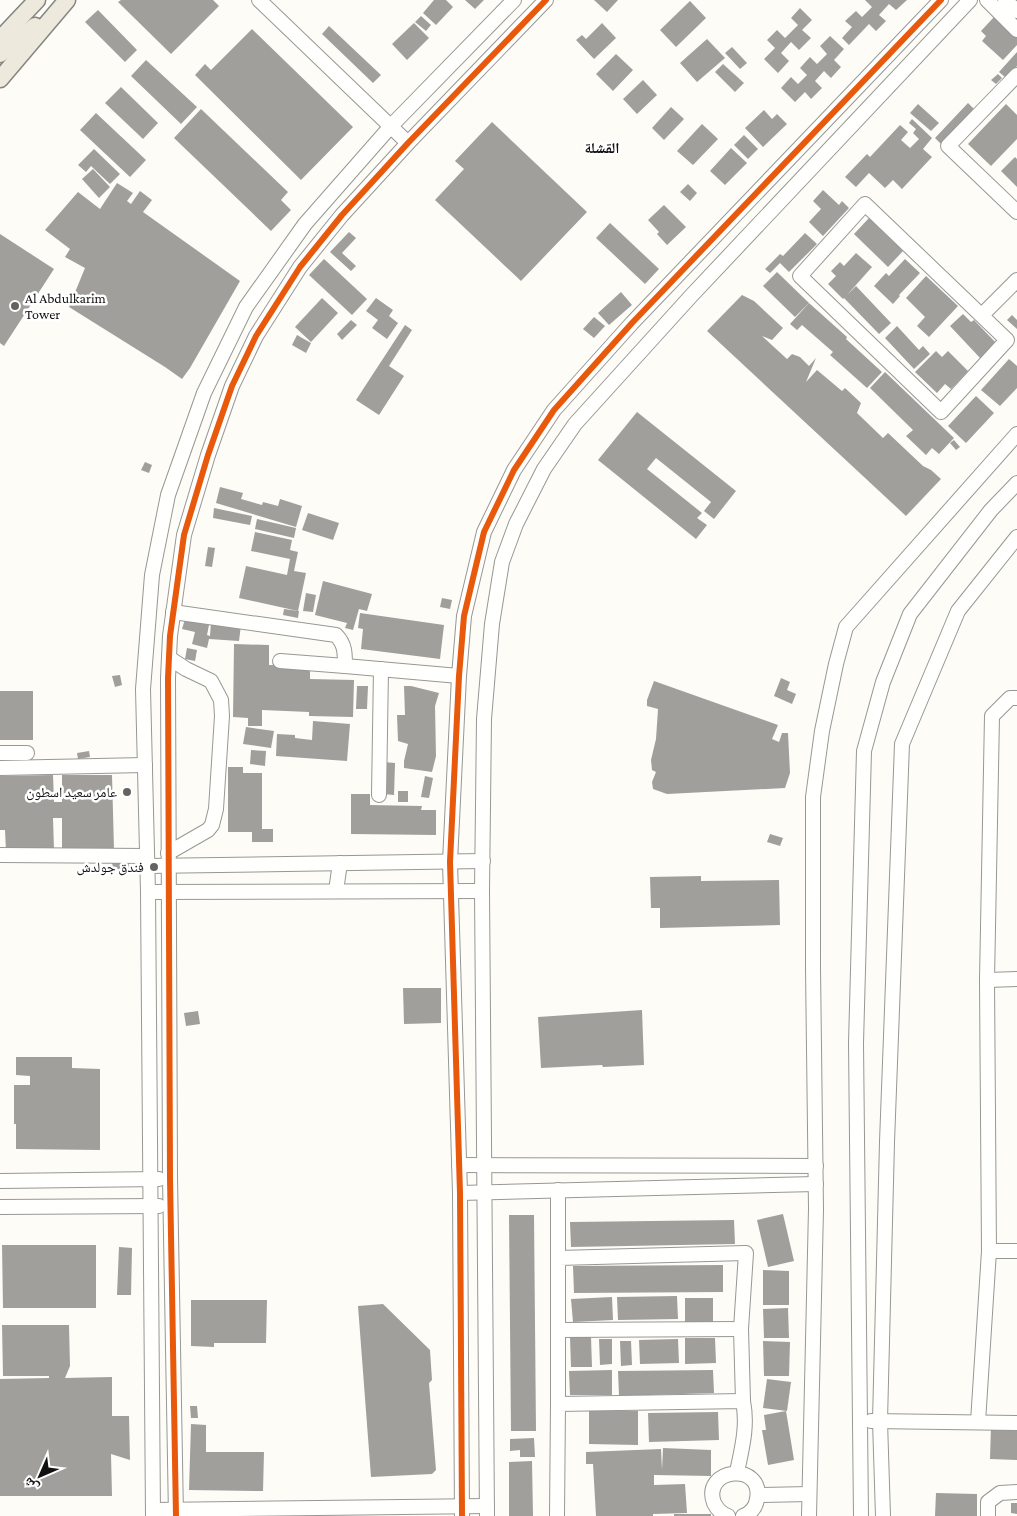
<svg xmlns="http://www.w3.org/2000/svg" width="1017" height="1516" font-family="'Crimson Pro','Noto Naskh Arabic',serif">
<rect width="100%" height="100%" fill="#fdfcf7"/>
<!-- building -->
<g fill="#a19f9c">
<path d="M121 0H213L219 6 171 54 118 2Z"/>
<path d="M434 0H446L453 7 436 25 423 13Z"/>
<path d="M465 0H484L475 9Z"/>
<path d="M594 0H618L607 12Z"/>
<path d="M865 0H907L896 10 889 4 879 15 886 21 876 31 869 24 849 45 842 38 852 27 845 21 856 11 862 17 872 7Z"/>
<path d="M690 1 706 18 676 47 660 30Z"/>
<path d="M800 8 812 20 802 30 811 38 799 50 791 42 781 53 789 61 778 73 764 59 775 48 767 40 777 30 785 38 798 25 791 18Z"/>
<path d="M98 10 137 50 125 62 85 22Z"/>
<path d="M421 16 431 25 426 31 415 22Z"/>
<path d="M994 17 1017 38V45L1003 60 982 41 986 36 981 31Z"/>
<path d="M414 23 429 38 407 60 392 44Z"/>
<path d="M602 23 616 38 594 59 576 40 582 35 586 39Z"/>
<path d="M329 26 381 75 373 83 322 34Z"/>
<path d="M252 29 353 127 301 180 195 75 205 64 211 70Z"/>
<path d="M830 36 844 49 834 60 841 67 831 78 824 71 815 81 822 88 811 99 805 92 795 102 781 88 791 77 798 84 807 75 800 68 810 57 817 64 827 54 820 46Z"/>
<path d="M707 39 725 58 697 82 680 63Z"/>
<path d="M732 47 747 63 740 69 725 53Z"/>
<path d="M1017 52V66L1006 78 999 72Z"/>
<path d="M616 54 633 70 613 91 596 74Z"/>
<path d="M146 60 197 107 181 124 131 76Z"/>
<path d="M723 64 744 83 735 92 715 72Z"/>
<path d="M998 74 1002 78 996 84 991 80Z"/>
<path d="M643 80 657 95 637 114 623 99Z"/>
<path d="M121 87 158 123 143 139 105 103Z"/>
<path d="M968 103 974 109 941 144 935 138Z"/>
<path d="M918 104 939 123 931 131 910 113Z"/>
<path d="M1006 104 1017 115V139L991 166 968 144Z"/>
<path d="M671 107 684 119 664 140 652 128Z"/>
<path d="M201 109 288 192 281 200 291 210 271 231 174 138Z"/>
<path d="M764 110 772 119 777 114 787 124 763 147 745 128Z"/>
<path d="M96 113 146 160 130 177 80 130Z"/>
<path d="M912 119 932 138 923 149 932 157 902 189 893 180 885 188 869 173 856 187 845 177 867 154 870 157 900 125 908 132 901 140 910 148 919 139 913 133 916 129 909 123Z"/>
<path d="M492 122 587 212 521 281 435 200 464 169 455 161Z"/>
<path d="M702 124 718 139 693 165 677 151Z"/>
<path d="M744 135 758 149 748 159 734 145Z"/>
<path d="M731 148 747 163 725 185 710 171Z"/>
<path d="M94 149 120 174 110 184 91 166 86 172 78 165Z"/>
<path d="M1015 157 1017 159V187L1001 171Z"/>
<path d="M93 169 110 187 99 198 82 179Z"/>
<path d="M117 183 133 193 127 201 131 204 140 191 152 200 143 212 240 281 190 368 182 379 165 367 69 307 85 268 65 257 70 249 45 230 78 192 100 209Z"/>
<path d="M688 184 697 193 690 201 680 192Z"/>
<path d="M823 190 839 205 842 201 849 208 823 236 809 222 821 209 813 201Z"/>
<path d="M664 205 686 227 667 245 657 234 659 232 648 220Z"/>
<path d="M869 218 903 251 888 267 854 234Z"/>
<path d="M610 223 659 269 645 284 596 238Z"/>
<path d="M349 232 356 238 342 253 356 266 351 271 330 252Z"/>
<path d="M805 233 817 244 789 272 780 263 770 273 765 269 780 254 783 256Z"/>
<path d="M0 234 54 269 4 346 0 343Z"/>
<path d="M856 253 872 267 847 295 856 286 891 323 879 334 844 298 843 299 828 284 836 276 831 271 840 262 844 266Z"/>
<path d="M324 259 367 299 352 315 309 275Z"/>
<path d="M905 259 920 273 899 295 900 296 893 304 874 286 886 273 889 276Z"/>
<path d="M777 272 809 303 795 317 763 286Z"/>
<path d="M926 276 958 306 929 337 917 326 925 317 906 298Z"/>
<path d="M621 292 632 305 609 325 598 313Z"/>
<path d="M742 295 754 301 783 328 772 340 762 336 787 359 792 354 800 357 809 366 816 358 806 382 817 370 842 391 845 388 861 403 857 413 883 438 888 433 923 466 931 470 941 479 906 516 707 331Z"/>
<path d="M322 298 338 313 311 342 295 327Z"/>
<path d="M376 298 393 310 389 316 398 323 387 339 372 328 378 320 366 311Z"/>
<path d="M809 303 847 337 846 339 882 372 867 388 830 355 833 352 802 325 797 330 790 324Z"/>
<path d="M963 314 971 322 974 320 997 344 981 359 950 326Z"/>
<path d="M1012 315 1017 320V329L1007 320Z"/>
<path d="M594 317 605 326 594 338 583 329Z"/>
<path d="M351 320 357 325 342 340 337 334Z"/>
<path d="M405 325 412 330 389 366 404 376 379 415 356 400Z"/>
<path d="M897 326 919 350 923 346 930 354 914 369 885 338Z"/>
<path d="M297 335 311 343 306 353 292 345Z"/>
<path d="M936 351 942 357 948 351 968 371 951 389 945 384 937 393 915 372Z"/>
<path d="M1009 359 1017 366V388L1000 406 981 390Z"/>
<path d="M885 372 954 438 939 454 932 448 926 455 906 436 913 430 870 388Z"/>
<path d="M976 396 994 413 966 443 948 426Z"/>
<path d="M637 412 736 491 714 519 704 511 711 502 656 458 647 469 702 513 697 518 707 525 696 539 598 460Z"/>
<path d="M954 440 960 447 956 450 950 443Z"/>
<path d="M145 462 152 465 149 473 141 470Z"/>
<path d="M220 487 243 493 241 499 262 505 263 502 278 506 280 499 302 506 296 527 216 503Z"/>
<path d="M214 508 252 516 250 525 213 518Z"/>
<path d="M308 513 339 523 333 540 302 530Z"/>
<path d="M257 519 296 528 294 538 255 529Z"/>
<path d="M255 532 292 540 290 550 298 552 294 571 306 573 298 611 239 598 246 566 287 575 290 559 251 551Z"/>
<path d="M208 547 215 548 212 567 205 566Z"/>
<path d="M323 581 372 594 367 611 359 609 353 630 345 628 347 623 315 615Z"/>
<path d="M306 593 316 595 313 612 303 611Z"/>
<path d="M442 598 452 600 450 609 440 607Z"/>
<path d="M284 609 299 611 298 618 283 615Z"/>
<path d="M360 613 444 625 440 659 361 649 363 629 358 628Z"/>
<path d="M185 619 209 625 207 635 210 636 211 622 241 625 239 641 209 639 207 648 192 644 195 632 182 629Z"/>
<path d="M234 644 269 645V665L310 666V679L354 680 353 717 309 716V712L262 710V726H248V718L233 717Z"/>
<path d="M187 648 197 650 195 661 185 659Z"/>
<path d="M120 675 122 685 115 687 112 676Z"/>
<path d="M781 678 790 682 787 690 796 694 792 704 774 696Z"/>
<path d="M654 681 778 725 772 739 779 742 782 733H788L790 773 785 788 667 794 653 789 652 782 656 772 652 770 651 760 656 739 658 709 647 706V700Z"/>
<path d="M357 686H368L367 709H356Z"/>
<path d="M404 686H411L439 693 435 706 436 756 432 772 404 768V761L408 744 398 741 397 715H405Z"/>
<rect x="0" y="691" width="33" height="49"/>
<path d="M313 721 350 724 347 761 276 756 277 734 295 735V738L312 740Z"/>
<path d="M246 727 274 731 271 748 243 744Z"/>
<path d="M251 750 266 751 265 766 250 764Z"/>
<path d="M89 751 90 757 78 759 77 753Z"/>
<path d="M384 762 395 763 394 795 383 794Z"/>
<path d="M228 767H243V773H262V829H273V842H252V832H228Z"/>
<path d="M53 775 54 802H62V775H112L114 850H62V818H53L54 850 6 851 5 830H0V776Z"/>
<path d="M425 776 433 778 429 798 421 797Z"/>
<rect x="398" y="791" width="10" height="11"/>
<path d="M351 794H370V805L422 806 421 810H436V835L351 834Z"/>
<path d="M770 834 783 838 780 846 767 842Z"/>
<path d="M129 859V870L113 871 112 860Z"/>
<path d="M701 876V881L779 880 780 925 660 928V908H651L650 877Z"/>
<path d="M403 988H441V1023L404 1024Z"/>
<path d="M642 1010 644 1065 603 1067 602 1065 541 1068 538 1017Z"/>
<path d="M198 1011 200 1024 186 1026 184 1013Z"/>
<path d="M16 1057H72V1068L100 1069V1150L16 1149V1124H14V1085H30V1076L16 1075Z"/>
<path d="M783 1214 794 1261 768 1267 757 1220Z"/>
<path d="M509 1215H534L536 1431H511Z"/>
<path d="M734 1220 735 1244 571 1247 570 1222Z"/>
<path d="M2 1245H96V1308H3Z"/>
<path d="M119 1247 132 1248 131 1295H117Z"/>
<path d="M723 1265V1292L574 1293 573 1266Z"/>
<path d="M763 1270 789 1271V1305H763Z"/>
<path d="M677 1296 678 1319 618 1320 617 1297Z"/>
<path d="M612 1297 613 1320 573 1322 571 1299Z"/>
<path d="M685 1298H713V1322L685 1323Z"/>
<path d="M191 1300H267L266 1343H214V1347L191 1346Z"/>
<path d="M383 1304 430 1350 432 1380 429 1383 436 1470 432 1474 371 1477 358 1306Z"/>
<path d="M788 1308 789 1338H764L763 1309Z"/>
<path d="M2 1325H69L70 1366 65 1378 112 1377V1416H129L130 1460 111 1454 112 1496H0V1379L49 1378V1376H3Z"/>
<path d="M570 1337H591L592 1367H571Z"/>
<path d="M685 1338H715L716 1363 685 1364Z"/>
<path d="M599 1339H612V1364L600 1365Z"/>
<path d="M678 1339 679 1363 640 1364 639 1340Z"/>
<path d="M620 1341H631L632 1365 621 1366Z"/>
<path d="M763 1341 790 1342 789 1376H764Z"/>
<path d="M612 1370V1395H570L569 1371Z"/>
<path d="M713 1370 714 1393 619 1396 618 1371Z"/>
<path d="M767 1379 791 1382 787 1411 763 1408Z"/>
<path d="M190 1406H197L198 1418H191Z"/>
<path d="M589 1411H638V1445L589 1444Z"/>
<path d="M786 1411 794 1460 768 1465 762 1430H766L764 1415Z"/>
<path d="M718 1412 719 1440 649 1442 648 1413Z"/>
<path d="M191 1424 206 1425V1452H264L263 1491 189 1490Z"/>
<path d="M991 1426 1017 1427V1460L990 1459Z"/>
<path d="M534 1438 535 1457H520V1450L510 1451V1439Z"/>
<path d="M663 1448 711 1450V1476L654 1475V1485L685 1484 687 1513 653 1514V1516H596L593 1464H586V1452L661 1449 662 1470Z"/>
<path d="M532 1461 533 1516H509V1462Z"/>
<path d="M936 1493 977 1494V1516H935Z"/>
<path d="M1011 1503H1017V1514L1011 1513Z"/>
<rect x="674" y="1514" width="37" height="2"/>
</g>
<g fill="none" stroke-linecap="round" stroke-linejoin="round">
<defs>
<g id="minor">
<path d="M259 0 408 143"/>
<path d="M987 0 1017 30"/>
<path d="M1005 0 1017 11"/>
<path d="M1017 75 948 146 1017 212"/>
<path d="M865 204 1007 340 941 412 800 276Z"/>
<path d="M982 315 1017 280"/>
<path d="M173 612 336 635C345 644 345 653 345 666"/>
<path d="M280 661 345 666 459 676"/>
<path d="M0 753H27"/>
<path d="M0 768 145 765"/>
<path d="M379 795 381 669"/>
<path d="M168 853 208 830 212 825 216 809 222 716 221 700 211 681 186 669 169 658"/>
<path d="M0 855 147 856"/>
<path d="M147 866 483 861"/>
<path d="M336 891 340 863"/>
<path d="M148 892 482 891"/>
<path d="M987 980 1017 979"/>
<path d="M459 1165 816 1166"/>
<path d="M0 1181 159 1179"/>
<path d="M558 1190V1258"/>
<path d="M460 1193 816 1184"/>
<path d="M0 1207 159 1206"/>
<path d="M989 1251H1017"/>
<path d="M559 1330 741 1329"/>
<path d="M558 1404V1258L746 1253 741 1329 743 1401"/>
<path d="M871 1421 1017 1423"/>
<path d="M978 1422 989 1251 987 980 992 716 1010 698H1017"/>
<path d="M758 1495 809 1494"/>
<path d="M153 1510 487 1506"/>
<path d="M153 1516 148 892 143 689 152 575 168 495 204 393 246 307 305 224 391 126 514 0"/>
<path d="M176 1516 170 1178 168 678 170 636 184 535 208 455 232 386 256 336 300 267 342 215 408 143 546 0"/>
<path d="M462 1516 460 1193 450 862 459 676 464 616 484 532 514 470 554 410 632 323 941 0"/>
<path d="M487 1516 482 891 484 719 492 624 502 562 516 524 544 469 575 424 691 296 970 0"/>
<path d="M557 1516 558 1404 743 1401C748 1426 742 1448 737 1472"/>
<path d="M728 1516C722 1514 717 1509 714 1503 701 1468 764 1461 757 1499 756 1507 751 1513 743 1516"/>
<path d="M809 1516 816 1209 813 968V797L822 731 836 664 846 627 1017 434"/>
<path d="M861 1516 856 1043 864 751 883 682 910 614 991 510 1017 483"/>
<path d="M883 1516 880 1421 887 1142 902 744 958 611 1017 537"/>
<path d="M988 1516V1502L1000 1493 1017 1492"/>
</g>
<g id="major">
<path d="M0 39 37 0"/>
<path d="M0 54 35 26"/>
<path d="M0 79 67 0"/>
</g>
</defs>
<!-- minor casing -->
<use href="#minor" stroke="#979795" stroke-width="16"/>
<!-- major casing -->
<use href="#major" stroke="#858482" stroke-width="19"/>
<!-- minor -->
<use href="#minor" stroke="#fffffe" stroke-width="14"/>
<!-- major -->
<use href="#major" stroke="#ede9dc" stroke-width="16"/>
<defs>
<g id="cycleway">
<path d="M176 1516 170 1178 168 678 170 636 184 535 208 455 232 386 256 336 300 267 342 215 408 143 546 0"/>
<path d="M462 1516 460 1193 450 862 459 676 464 616 484 532 514 470 554 410 632 323 941 0"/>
</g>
</defs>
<!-- cycleway casing -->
<use href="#cycleway" stroke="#fff" stroke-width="9"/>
<!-- cycleway -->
<use href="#cycleway" stroke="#e8590c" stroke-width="6"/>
</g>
<!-- markers -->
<g fill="#646362" stroke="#fff" stroke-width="2">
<circle cx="15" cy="306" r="5"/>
<circle cx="127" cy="792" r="5"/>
<circle cx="154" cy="867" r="5"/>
</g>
<g text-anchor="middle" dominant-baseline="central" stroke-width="5" stroke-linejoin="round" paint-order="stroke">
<!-- poi labels -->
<g font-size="14" fill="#111" stroke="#fff" text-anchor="end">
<text x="25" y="298" text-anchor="start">Al Abdulkarim<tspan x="25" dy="16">Tower</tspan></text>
<text x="117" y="792">عامر سعيد اسطون</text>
<text x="144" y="867">فندق جولدش</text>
</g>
<!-- neighbourhood labels -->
<g font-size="15" font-weight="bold" fill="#111" stroke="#fff">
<text x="602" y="148">القشلة</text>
</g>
</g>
<!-- north arrow -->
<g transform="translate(40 1476) rotate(225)" stroke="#ffffff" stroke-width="4" paint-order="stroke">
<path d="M0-4L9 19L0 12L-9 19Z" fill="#111111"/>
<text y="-8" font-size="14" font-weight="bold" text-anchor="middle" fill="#111111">ش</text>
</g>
</svg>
